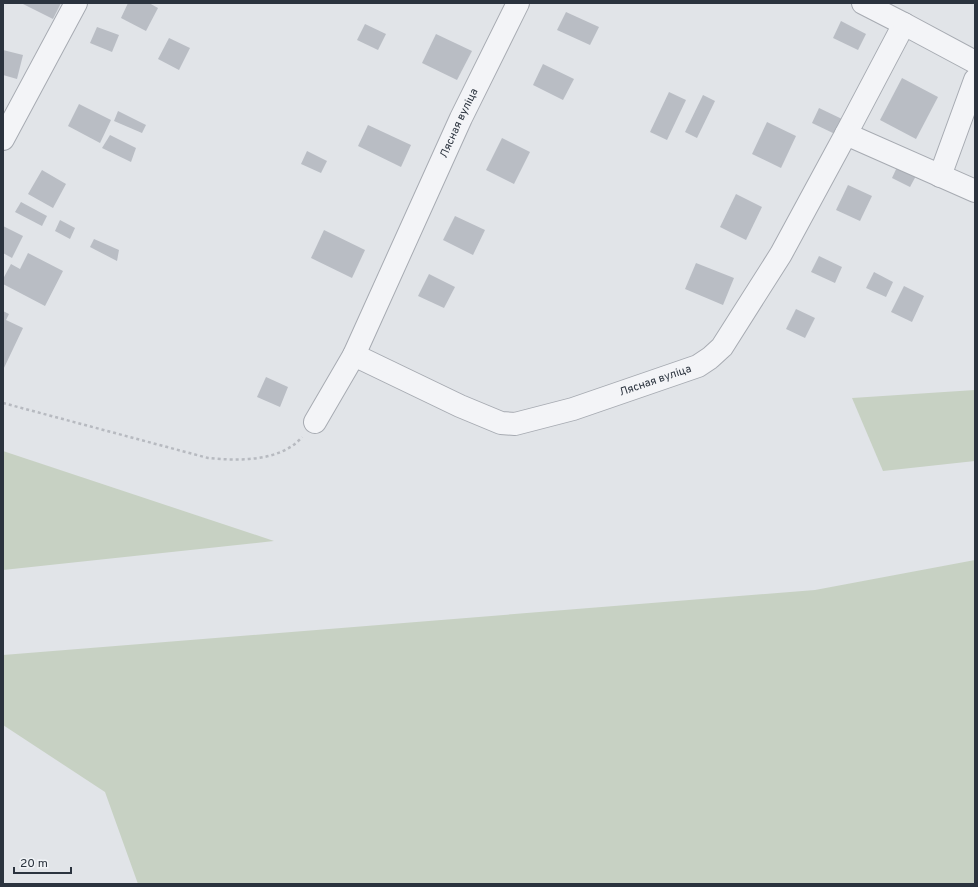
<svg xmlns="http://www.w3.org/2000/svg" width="978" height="887" font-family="Overpass,sans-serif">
<rect width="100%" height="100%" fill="#e1e4e8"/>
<!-- green -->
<g fill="#c7d1c3">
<path d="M975 390V461L883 471 852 398Z"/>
<path d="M3 451 274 541 3 570Z"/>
<path d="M975 560V884H138L105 792 3 725V655L815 590Z"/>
</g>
<!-- building -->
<g fill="#b9bdc4">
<path d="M21 3H61L53 19Z"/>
<path d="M128 3H149L158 8 146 31 121 18Z"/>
<path d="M566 12 599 27 590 45 557 30Z"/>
<path d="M841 21 866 34 858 50 833 38Z"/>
<path d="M365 24 386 34 378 50 357 40Z"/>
<path d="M97 27 119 35 112 52 90 43Z"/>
<path d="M436 34 472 51 457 80 422 63Z"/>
<path d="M169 38 190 48 179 70 158 59Z"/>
<path d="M3 50 23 55 17 79 3 75Z"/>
<path d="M543 64 574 79 563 100 533 85Z"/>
<path d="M902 78 938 97 916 139 880 120Z"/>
<path d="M669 92 686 100 667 140 650 132Z"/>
<path d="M703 95 715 101 697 138 685 132Z"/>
<path d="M79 104 111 120 100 143 68 126Z"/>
<path d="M819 108 842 119 835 134 812 123Z"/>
<path d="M118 111 146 125 142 133 114 121Z"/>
<path d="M767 122 796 136 781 168 752 154Z"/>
<path d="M368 125 411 145 401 167 358 146Z"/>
<path d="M110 135 136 148 131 162 102 148Z"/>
<path d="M502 138 530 152 514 184 486 170Z"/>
<path d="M307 151 327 161 321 173 301 164Z"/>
<path d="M898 165 917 174 910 187 892 178Z"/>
<path d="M42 170 66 184 53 208 28 194Z"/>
<path d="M848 185 872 196 860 221 836 210Z"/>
<path d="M736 194 762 207 746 240 720 227Z"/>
<path d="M21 202 47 216 42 226 15 212Z"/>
<path d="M455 216 485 230 473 255 443 240Z"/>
<path d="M60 220 75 228 70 239 55 231Z"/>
<path d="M3 226 23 236 12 258 3 253Z"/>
<path d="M324 230 365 250 352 278 311 258Z"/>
<path d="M94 239 119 250 117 261 90 247Z"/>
<path d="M28 253 63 271 45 306 3 284V279L11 264 20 269Z"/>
<path d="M819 256 842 267 835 283 811 272Z"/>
<path d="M696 263 734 278 723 305 685 289Z"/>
<path d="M874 272 893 282 886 297 866 288Z"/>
<path d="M429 274 455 287 444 308 418 296Z"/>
<path d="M904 286 924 296 912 322 891 312Z"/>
<path d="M796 309 815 318 805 338 786 329Z"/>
<path d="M3 311 9 314 6 320 23 328 3 370Z"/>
<path d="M266 377 288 387 280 407 257 397Z"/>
</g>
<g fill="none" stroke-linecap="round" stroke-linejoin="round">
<defs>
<g id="minor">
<path d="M863 3 904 24 846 134 975 191"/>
<path d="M904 24 975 62"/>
<path d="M3 139 76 3"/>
<path d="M940 176 975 80"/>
<path id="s1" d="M354 355 460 406 501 423 515 424 573 409 698 366 710 358 722 347 781 254 846 134"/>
<path id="s2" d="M315 422 354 355 461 118 518 3"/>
</g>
</defs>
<!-- minor casing -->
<use href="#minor" stroke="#a7abb2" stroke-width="24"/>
<!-- path -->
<path stroke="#b7bac0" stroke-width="2.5" stroke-dasharray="3 3" stroke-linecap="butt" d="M3 403 208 458C237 461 281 462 302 437"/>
<!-- minor -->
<use href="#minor" stroke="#f3f4f7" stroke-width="22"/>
</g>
<g text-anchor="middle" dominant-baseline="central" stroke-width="3.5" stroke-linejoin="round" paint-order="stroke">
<!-- street labels -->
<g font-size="11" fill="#2b333e" stroke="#f0f3f6">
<text stroke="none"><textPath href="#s2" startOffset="332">Лясная вуліца</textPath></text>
<text stroke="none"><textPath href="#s1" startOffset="323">Лясная вуліца</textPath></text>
</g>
</g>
<!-- border -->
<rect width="978" height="887" fill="none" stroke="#2b333e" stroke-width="8"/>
<!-- scale -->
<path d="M14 867v6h57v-6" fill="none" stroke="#2b333e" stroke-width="2"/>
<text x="20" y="867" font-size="12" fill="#2b333e" stroke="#f0f3f6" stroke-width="3" paint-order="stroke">20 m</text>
</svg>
